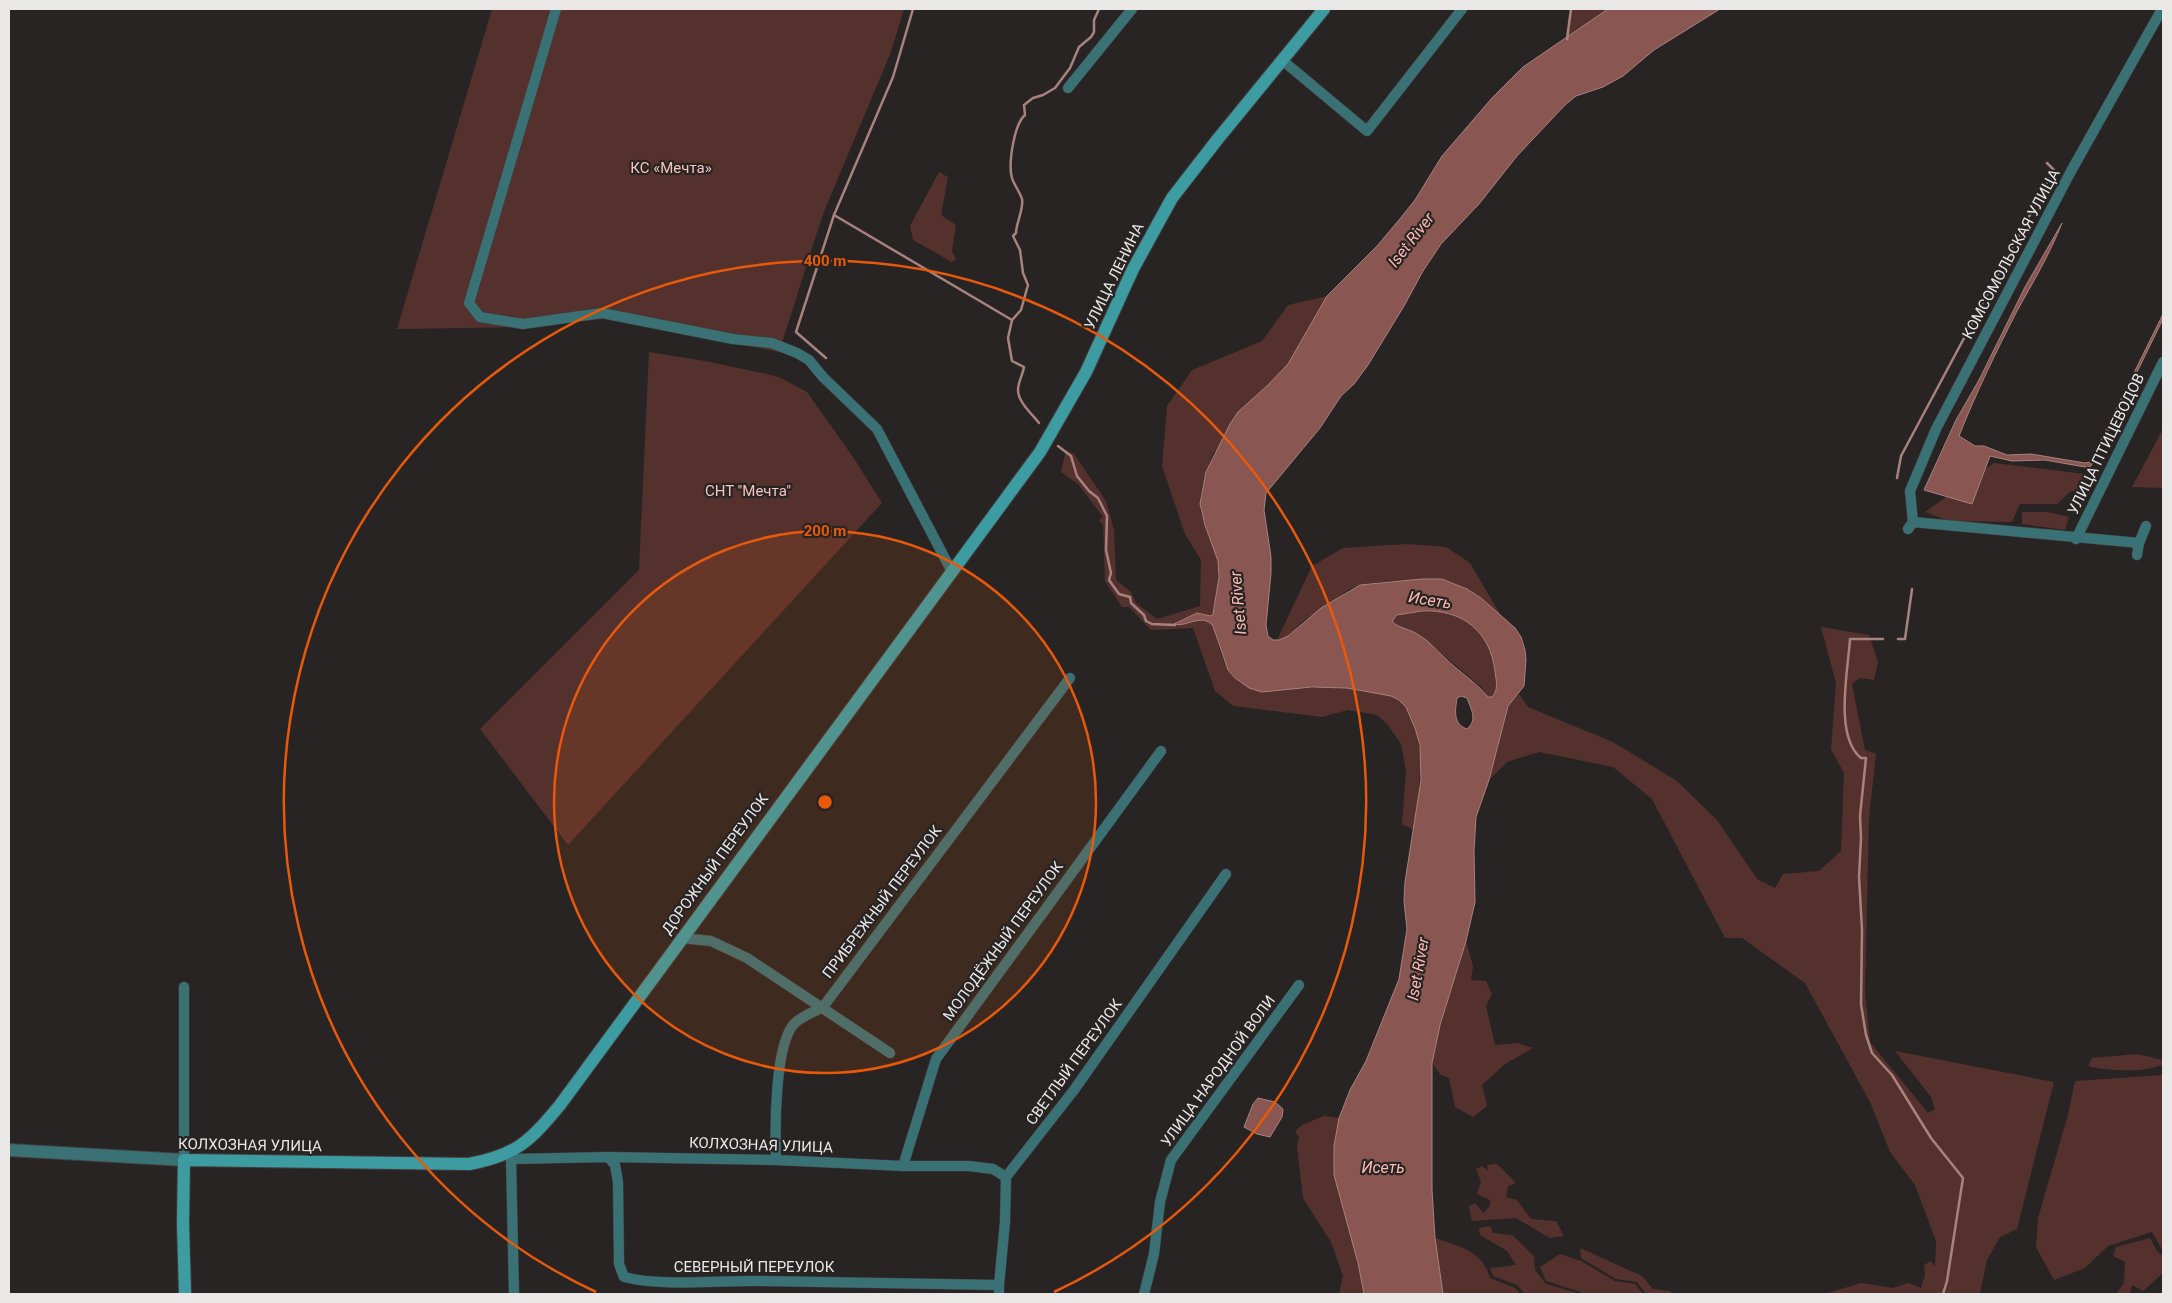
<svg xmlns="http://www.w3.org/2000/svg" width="2172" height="1303" font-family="Roboto,sans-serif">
<rect width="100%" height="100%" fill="#282424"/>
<!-- green -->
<g fill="#55312d">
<path d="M492 9H904L891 52 823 214 779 352 614 318 523 327 397 329Z"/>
<path d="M1571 9H1608L1567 37Z"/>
<path d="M939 172 948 177 941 215 956 225 952 251 956 259 952 262 913 240 910 226Z"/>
<path d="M1327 296 1288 364 1213 454 1206 472 1201 494 1200 510 1218 561V589L1213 616 1197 613 1176 622 1178 625C1190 622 1205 615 1213 626 1218 641 1222 664 1233 676 1250 694 1270 691 1293 689 1319 687 1376 685 1398 699 1432 721 1418 798 1414 830L1402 824 1406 771 1401 744 1387 724 1377 715 1348 710 1322 717 1233 706 1215 691 1193 628 1151 630 1129 607H1122L1105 581 1103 525 1099 520 1103 517 1078 484 1061 472 1066 450 1074 454 1106 501 1114 530 1116 580 1131 592 1136 603 1157 619 1200 606 1201 560 1185 534 1162 466 1167 406 1192 370 1262 341 1288 305Z"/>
<path d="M649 352 705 361 771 375 781 378 807 392 853 457 882 503 568 845 480 729 639 570Z"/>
<path d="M2163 429V488L2132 487Z"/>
<path d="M1994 463 2085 474 2084 493 2071 491 2057 504H2020L2012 522 1949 521 1925 512Z"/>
<path d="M2022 512H2048L2069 517 2065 530 2022 524Z"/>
<path d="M1407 544 1446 547 1470 563 1503 619 1486 603 1458 585 1442 579 1381 582 1360 585 1350 589 1302 622 1288 636 1277 640 1312 566 1343 548Z"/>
<path d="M1434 610C1468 613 1491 638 1495 671 1496 681 1498 689 1492 697H1488L1481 687 1417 633 1402 628 1392 621 1393 618 1403 614Z"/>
<path d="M1821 627 1869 635 1878 662 1874 680 1860 678 1852 684 1865 750 1876 754 1869 817 1865 992 1870 1042 1928 1113 1935 1109 1931 1097 1895 1051 2054 1082 2017 1229 2000 1237 1987 1260 1980 1293 1982 1294H1825L1861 1283 1893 1288 1908 1283 1921 1288 1925 1275 1924 1265 1931 1261 1935 1267 1936 1241 1915 1185 1890 1152 1870 1102 1805 983 1742 938H1725L1652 799 1613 767 1539 752 1507 762 1489 780 1506 713 1510 702 1519 694 1528 707 1613 742 1677 781 1717 820 1757 879 1775 888 1783 874 1819 871 1841 851 1844 773 1831 749 1836 683Z"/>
<path d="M1466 941 1473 966 1471 980 1486 981 1492 994 1486 1006 1495 1045 1518 1043 1533 1048 1505 1064 1482 1085 1487 1106 1473 1117 1455 1107 1449 1078 1440 1074 1432 1063 1440 1025Z"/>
<path d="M2137 1054 2163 1060V1064C2148 1073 2105 1071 2088 1066L2092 1058Z"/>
<path d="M2163 1075V1251L2152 1232 2108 1246 2085 1268 2054 1280 2036 1247 2038 1218 2068 1115 2075 1081Z"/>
<path d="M1324 1116 1339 1118 1334 1146 1364 1294H1339L1343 1276 1331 1242 1303 1198 1297 1147 1299 1137 1295 1131 1302 1125Z"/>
<path d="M1497 1164 1516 1183 1508 1186 1506 1197 1517 1200 1531 1219 1556 1221 1564 1236 1550 1238 1516 1218 1472 1221 1469 1206 1475 1203 1483 1213 1490 1206V1200L1477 1194 1481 1181 1476 1169 1482 1166 1488 1171 1487 1165Z"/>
<path d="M1490 1226 1493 1233 1512 1235 1534 1256 1535 1270 1546 1284 1581 1294H1525L1517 1285 1493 1276 1490 1268 1516 1265 1507 1251 1480 1235 1479 1228Z"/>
<path d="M1435 1238C1460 1247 1482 1250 1490 1278L1515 1288 1521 1294H1443Z"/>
<path d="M2150 1238 2157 1251 2163 1256V1273L2143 1291 2132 1285 2130 1294H2116L2124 1283 2125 1262 2113 1256 2116 1247Z"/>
<path d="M1580 1248 1642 1276 1653 1289 1670 1291 1672 1294H1646L1637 1282 1616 1279 1581 1258Z"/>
<path d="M1560 1254 1581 1261 1615 1281 1635 1284 1643 1294H1587L1546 1281 1540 1267Z"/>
</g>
<!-- water -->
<g fill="#8a5651" stroke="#a7827e" fill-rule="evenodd">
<path d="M1608 9H1720L1654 50 1623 76 1603 87 1576 96 1565 105 1517 156 1479 204 1441 244 1423 271 1404 306 1368 365 1354 384 1341 396 1320 428 1266 493 1264 510 1271 557V573L1266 625 1268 636 1273 640H1279L1288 636 1321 608 1360 585 1422 579H1442L1467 589 1481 598 1515 628 1521 637 1525 650 1526 659 1524 686 1508 706 1489 780 1476 817 1474 851 1475 902 1466 941 1440 1025 1432 1063V1190L1435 1238 1443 1294H1364L1358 1263 1334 1175V1146L1339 1118 1350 1090 1366 1061 1399 979 1407 929 1404 901 1405 882 1421 780 1420 745 1415 728 1406 707 1399 700 1391 696 1347 688 1312 687 1262 692 1249 688 1235 678 1228 670 1213 626C1202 612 1186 628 1174 624L1197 613 1211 616 1213 614 1219 577 1218 561 1205 525 1200 504 1206 472 1230 424 1238 412 1268 385 1288 364 1327 296 1377 246 1399 220 1415 200 1442 156 1492 98 1523 67ZM1422 611C1462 609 1490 631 1495 671 1496 681 1499 689 1492 697H1488C1476 682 1459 672 1445 658 1436 650 1429 641 1419 635 1411 629 1399 629 1392 621L1397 615ZM1461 696 1467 698C1471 709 1478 720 1467 729 1453 724 1455 711 1457 698Z"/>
<path d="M2062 223C2050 254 2033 282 2017 311 1996 352 1976 393 1959 436L1975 446H1984L2007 455 2031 454 2085 463 2090 462 2163 314V319L2091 466 2085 467 2045 460 2012 461 1990 456 1972 504 1924 490 1956 420 1979 380 2025 287Z"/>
<path d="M1258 1098 1275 1102 1283 1109 1282 1117 1270 1137 1257 1134 1244 1127 1253 1104Z"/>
</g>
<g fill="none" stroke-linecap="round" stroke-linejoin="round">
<!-- stream -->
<g stroke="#a7827e" stroke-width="2.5">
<path d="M1567 39 1571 9"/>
<path d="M834 215 893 77 913 9"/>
<path d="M826 358 796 332 834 215 1012 320"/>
<path d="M1039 423C1032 414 1018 402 1018 390 1018 382 1023 374 1024 367L1012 361 1008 338 1012 320 1021 310 1028 285 1023 273 1020 250 1013 236 1016 233C1016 223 1024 209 1022 199 1020 192 1014 185 1012 178 1008 164 1014 124 1025 115L1024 105 1033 98 1043 95 1055 88 1070 68 1079 47 1091 37 1094 32V20L1099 9"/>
<path d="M1058 446 1071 456 1077 476 1089 491 1098 498 1107 516 1106 550 1111 573 1109 580 1119 594 1130 597 1131 603 1144 615 1146 621 1152 624 1175 625"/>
<path d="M1897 478 1901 456 2054 170 2047 163"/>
<path d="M1883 639H1850C1848 671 1834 736 1861 758H1866L1860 816 1861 838 1859 877 1862 930 1861 1004 1866 1035 1872 1053 1892 1075 1931 1138 1963 1178 1947 1281 1943 1294"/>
<path d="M1898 639H1905L1912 589"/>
</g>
<defs>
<g id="minor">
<path d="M556 9 469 303 480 317 523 324 602 313 733 339 772 343 797 353 809 360 823 377 877 429 951 570"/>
<path d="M1282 60 1367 131 1462 9"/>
<path d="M1068 88 1132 9"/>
<path d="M1913 522 1910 491 1936 429 2070 173 2162 9"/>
<path d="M1908 529 1913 522 2139 543 2137 555"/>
<path d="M2076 539 2163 362"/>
<path d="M2139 543 2146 526"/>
<path d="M681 938 711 941 747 958 890 1053"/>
<path d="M184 987V1160"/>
<path d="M608 1157 615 1165 618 1182 619 1264 624 1277C662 1287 718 1280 758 1281 838 1282 918 1284 999 1285V1294"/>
<path d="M511 1159 608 1157 776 1160 903 1166H969L993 1169 1006 1177"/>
<path d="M511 1159 514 1294"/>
<path d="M776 1160C775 1133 774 1040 796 1022 803 1016 814 1012 823 1007L1070 678"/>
<path d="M903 1166 936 1059 1161 751"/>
<path d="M999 1285 1005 1222 1006 1177 1074 1090 1226 874"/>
<path d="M1144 1294 1154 1254 1160 1202 1171 1160 1299 985"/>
</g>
<path id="tertiary" d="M9 1150 184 1160"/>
<path id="secondary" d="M185 1294 183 1223 184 1160 469 1164C517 1155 530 1141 560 1105L1040 452 1086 372 1133 269 1172 198 1217 140 1324 9"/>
</defs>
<!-- minor casing -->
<use href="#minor" stroke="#433f3f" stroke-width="11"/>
<!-- tertiary casing -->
<use href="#tertiary" stroke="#433f3f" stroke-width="14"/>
<!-- secondary casing -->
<use href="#secondary" stroke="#433f3f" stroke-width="14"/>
<!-- minor -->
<use href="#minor" stroke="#3a7175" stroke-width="10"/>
<!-- tertiary -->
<use href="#tertiary" stroke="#3a7175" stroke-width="12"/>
<!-- secondary -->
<use href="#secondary" stroke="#3d9ca2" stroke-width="12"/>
</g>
<!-- distance rings -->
<circle cx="825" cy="802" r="271" fill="#e8590c" fill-opacity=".12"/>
<g fill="none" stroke="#e8590c" stroke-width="2.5">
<circle cx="825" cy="802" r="271"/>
<path d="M596 1292A541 541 0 1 1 1054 1292"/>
</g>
<g text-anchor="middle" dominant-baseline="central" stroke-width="4.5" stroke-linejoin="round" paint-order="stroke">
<!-- park labels -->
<g font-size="15" fill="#f7c3bd" stroke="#282424">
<text x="671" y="168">КС «Мечта»</text>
<text x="748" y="491">СНТ "Мечта"</text>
</g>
<!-- street labels -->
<g font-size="15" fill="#eae7e7" stroke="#282424">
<text transform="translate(2011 254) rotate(-62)">КОМСОМОЛЬСКАЯ УЛИЦА</text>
<text transform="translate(1114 276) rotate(-64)">УЛИЦА ЛЕНИНА</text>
<text transform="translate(2106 444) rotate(-64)">УЛИЦА ПТИЦЕВОДОВ</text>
<text transform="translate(715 864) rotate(-54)">ДОРОЖНЫЙ ПЕРЕУЛОК</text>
<text transform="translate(882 902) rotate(-53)">ПРИБРЕЖНЫЙ ПЕРЕУЛОК</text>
<text transform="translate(1003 941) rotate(-54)">МОЛОДЁЖНЫЙ ПЕРЕУЛОК</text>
<text transform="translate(1074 1062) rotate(-54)">СВЕТЛЫЙ ПЕРЕУЛОК</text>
<text transform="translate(1218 1071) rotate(-54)">УЛИЦА НАРОДНОЙ ВОЛИ</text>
<text transform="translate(250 1145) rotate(1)">КОЛХОЗНАЯ УЛИЦА</text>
<text transform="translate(761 1145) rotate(2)">КОЛХОЗНАЯ УЛИЦА</text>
<text x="754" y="1267">СЕВЕРНЫЙ ПЕРЕУЛОК</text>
</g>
<!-- water labels -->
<g font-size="16" font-style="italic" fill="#fdbab2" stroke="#282424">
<text transform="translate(1411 240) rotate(-52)">Iset River</text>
<text transform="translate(1430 600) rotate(9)">Исеть</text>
<text transform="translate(1238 603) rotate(-95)">Iset River</text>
<text transform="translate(1418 969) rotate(-80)">Iset River</text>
<text x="1383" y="1167">Исеть</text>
</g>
</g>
<circle cx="825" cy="802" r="8" fill="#e8590c" stroke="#282424" stroke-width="2.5"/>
<g font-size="15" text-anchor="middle" font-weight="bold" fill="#e8590c" stroke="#282424" stroke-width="4.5" stroke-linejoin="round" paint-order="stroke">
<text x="825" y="266">400 m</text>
<text x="825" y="536">200 m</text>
</g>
<!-- border -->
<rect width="2172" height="1303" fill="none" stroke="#eae7e7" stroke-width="20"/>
</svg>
